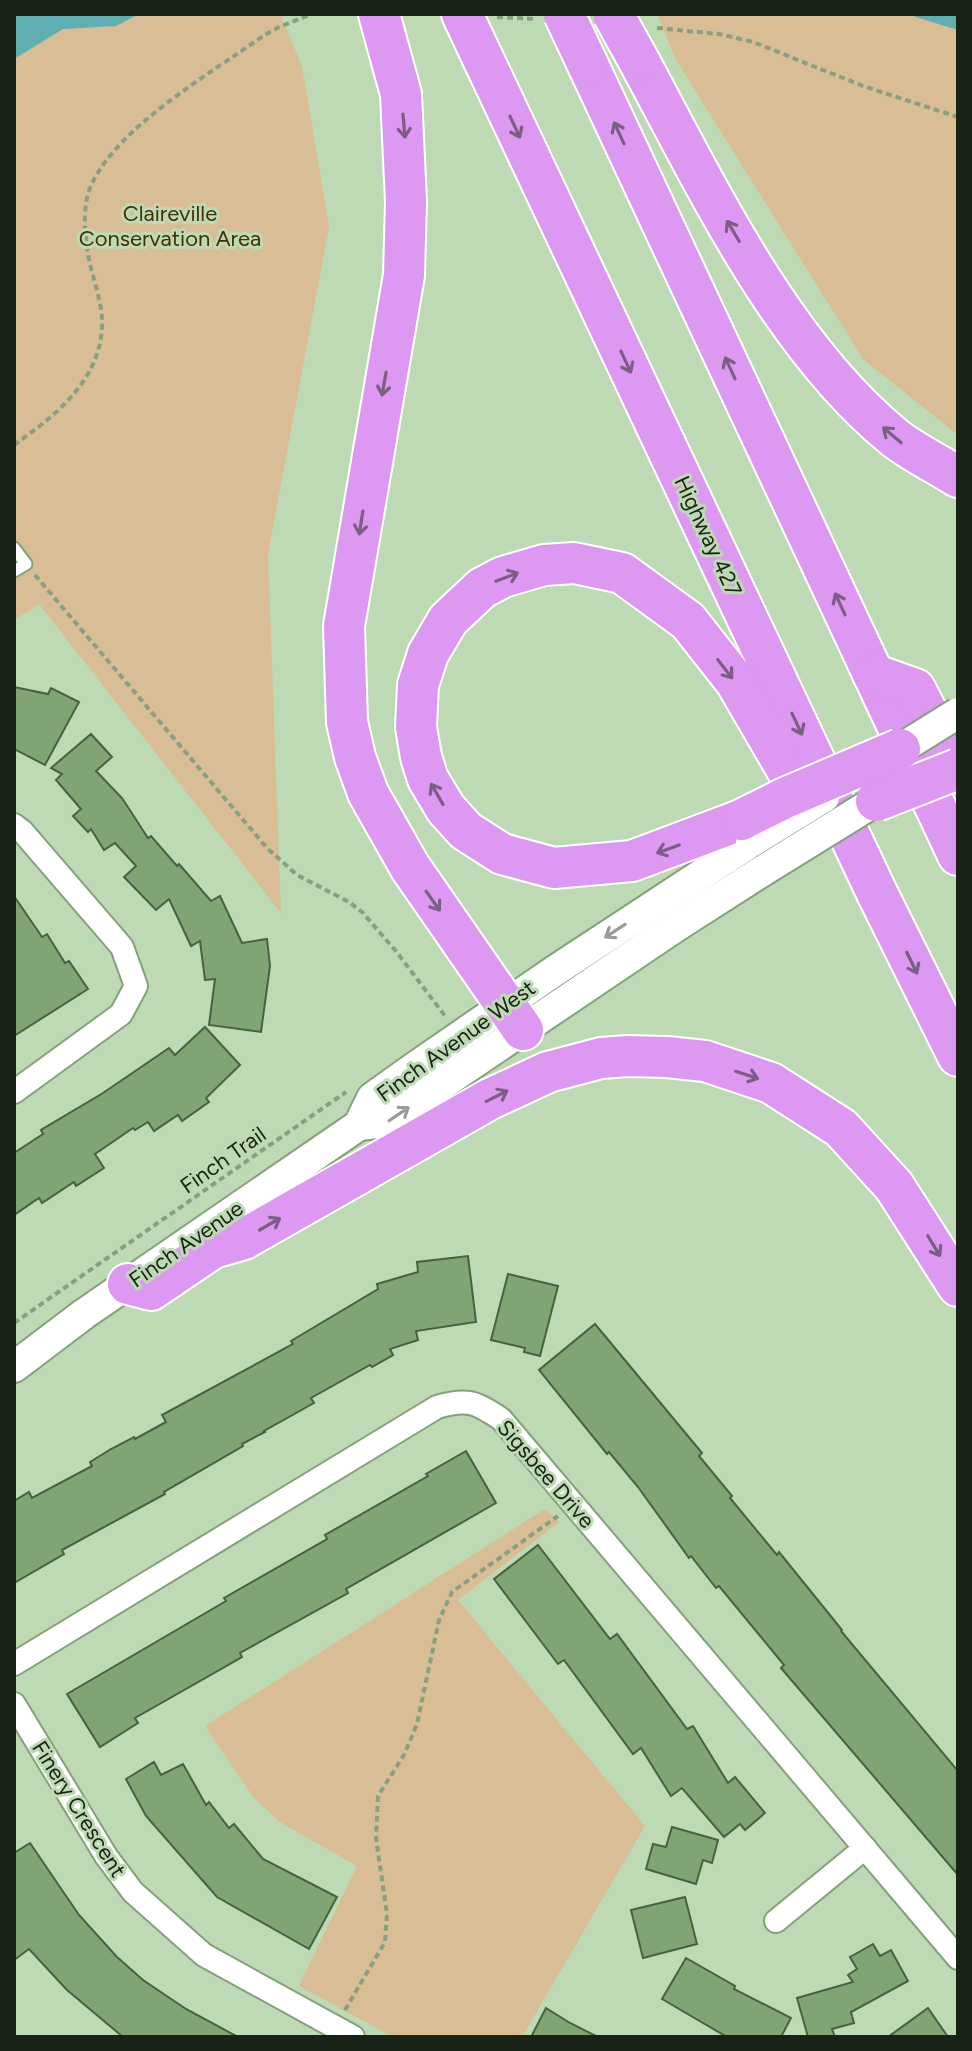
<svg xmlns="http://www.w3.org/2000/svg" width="972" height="2051" font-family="Figtree,sans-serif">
<rect width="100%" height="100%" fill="#bddab4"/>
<!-- green -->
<g fill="#d8bd95">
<path d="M14 14H280L302 66 329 227 268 554 281 913 39 604 14 620Z"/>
<path d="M657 14H958V435L863 359 676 60Z"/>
<path d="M545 1509 559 1522 458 1600 645 1826 522 2037H393L299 1986 357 1866 280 1822 254 1798 205 1726Z"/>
</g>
<!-- water -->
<g fill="#5dafb1">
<path d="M14 14H139L116 26 63 29 14 59Z"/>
<path d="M906 14H958V30Z"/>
</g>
<!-- building -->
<g fill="#80a473" stroke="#486140" stroke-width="2">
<path d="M14 687 48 694 51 688 79 702 45 765 14 749Z"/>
<path d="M91 734 112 757 96 771 122 798 148 838 151 836 177 866 179 864 211 901 220 896 242 943 267 939 270 966 261 1032 209 1025 215 979 205 980 200 941 191 946 169 899 156 910 124 877 136 866 115 843 104 850 91 829 88 832 73 816 81 809 56 780 62 774 51 768Z"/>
<path d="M14 896 42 937 47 934 65 963 69 961 88 989 14 1036Z"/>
<path d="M205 1027 240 1065 206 1098 209 1102 182 1121 178 1115 154 1131 148 1122 135 1130 133 1128 95 1154 104 1168 76 1186 74 1182 42 1203 39 1198 14 1215V1153L43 1134 41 1130 103 1093 169 1048 175 1055Z"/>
<path d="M468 1256 476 1322 416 1331 418 1340 390 1349 393 1355 372 1367 370 1365 311 1398 314 1403 264 1431 265 1432 242 1444 243 1446 164 1492 165 1494 62 1550 64 1554 14 1583V1501L29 1492 32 1498 92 1466 90 1462 111 1449 134 1437 135 1439 166 1422 162 1415 293 1344 291 1341 378 1289 377 1284 418 1272 417 1262Z"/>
<path d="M508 1274 558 1286 540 1356 524 1352 525 1348 491 1340Z"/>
<path d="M595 1324 702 1453 699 1456 732 1496 730 1498 777 1555 779 1552 842 1630 841 1631 958 1771V1875L781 1668 784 1665 719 1586 716 1588 691 1556 689 1558 638 1487 609 1452 607 1454 539 1370Z"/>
<path d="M466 1451 496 1503 346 1589 348 1593 240 1653 242 1657 135 1718 138 1723 100 1747 67 1694 226 1601 224 1598 327 1539 325 1535 428 1476 426 1474Z"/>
<path d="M538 1545 610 1639 617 1634 687 1729 693 1726 728 1783 735 1777 765 1813 745 1830 740 1824 724 1837 682 1788 671 1796 641 1748 633 1754 564 1660 558 1664 494 1579Z"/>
<path d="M154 1762 161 1775 183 1764 206 1805 209 1802 229 1828 234 1824 263 1859 337 1897 309 1949 217 1897 146 1816 126 1779Z"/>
<path d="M672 1827 718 1840 712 1863 703 1860 696 1884 646 1869 653 1844 666 1847Z"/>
<path d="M30 1843 79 1915 117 1957 143 1980 186 2009 238 2037H123L67 1990 29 1949 14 1960V1853Z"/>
<path d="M685 1897 697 1944 643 1958 631 1910Z"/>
<path d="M873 1944 880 1956 891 1950 908 1981 851 2012 854 2023 832 2029 835 2037H808L797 1998 853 1982 848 1975 857 1969 850 1957Z"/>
<path d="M686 1958 735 1986 734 1989 791 2018 781 2037H727L662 1999Z"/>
<path d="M546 2008 570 2023 598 2037H531Z"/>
<path d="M928 2008 948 2037H888Z"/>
</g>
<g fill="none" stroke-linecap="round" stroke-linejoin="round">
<defs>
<path id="lane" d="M14 548 26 564 14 571"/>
<g id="street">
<path d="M14 825 22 831 122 947 136 986 121 1014 14 1092"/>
<path d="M14 1664 437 1407C467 1398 476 1402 501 1419L958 1958"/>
<path d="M14 1704 106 1856 133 1892 204 1955 353 2037"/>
<path d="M776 1921 865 1848"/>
</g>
<g id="secondary">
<path d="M359 1125 386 1122 678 925 764 870"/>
<path d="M14 1367 84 1314 359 1125 372 1098 414 1068 553 972 751 842"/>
</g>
<g id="highway">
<path d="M379 14 401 94 406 202 404 275 344 626 347 722 355 757 368 793 410 867 523 1030"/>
<path d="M462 14 877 893 958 1056"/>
<path d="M639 61C708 189 782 346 895 438 914 453 938 464 958 477"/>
<path d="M588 65 958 855"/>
<path d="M873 674 915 689 958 772"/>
<path d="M741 820 632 861 554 868 502 854 466 831 446 809 428 779 421 757 416 727 418 685 428 654 448 620 482 588 503 577 544 565 574 563 622 573 688 621 736 682 786 768 821 815"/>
<path d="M128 1284 151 1290 213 1248 244 1239 490 1099 548 1072 601 1058 628 1056 667 1057 705 1061 771 1083 841 1128 894 1186 958 1286"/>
</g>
</defs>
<!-- lane casing -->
<use href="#lane" stroke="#85a07b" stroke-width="15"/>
<!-- street casing -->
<use href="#street" stroke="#85a07b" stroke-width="26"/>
<!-- secondary casing -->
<use href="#secondary" stroke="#85a07b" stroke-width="34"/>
<!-- highway casing -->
<use href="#highway" stroke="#fff" stroke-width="44"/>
<!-- path -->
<g stroke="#889f81" stroke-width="4" stroke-dasharray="6 4" stroke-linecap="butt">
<path d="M497 17 536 19"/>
<path d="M657 28 719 34 753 42 863 86 958 117"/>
<path d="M14 445C55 416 100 381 102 326 103 302 92 278 88 254 85 232 82 209 90 188 115 128 210 74 263 36L279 27 312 14"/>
<path d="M35 575 267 848 297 875 349 902 362 912 395 950 445 1016"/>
<path d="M14 1323 346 1092"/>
<path d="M345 2010 385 1942 387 1914 376 1838 378 1796 404 1755 417 1724 439 1620 452 1592 558 1516"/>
</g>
<!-- lane -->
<use href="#lane" stroke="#fff" stroke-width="11"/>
<!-- street -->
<use href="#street" stroke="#fff" stroke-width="22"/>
<!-- secondary -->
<use href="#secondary" stroke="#fff" stroke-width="30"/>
<!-- highway -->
<use href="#highway" stroke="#dd98f2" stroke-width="40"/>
<defs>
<g id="secondary-bridge">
<path d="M881 761 958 713"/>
<path d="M751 842 824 797"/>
<path d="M764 870 895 789"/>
</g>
<g id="highway-bridge">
<path d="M564 14 588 65"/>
<path d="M613 14 639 61"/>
<path d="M876 801 958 769"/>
<path d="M741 820 785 798 900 749"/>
</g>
</defs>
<!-- secondary-bridge casing -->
<use href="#secondary-bridge" stroke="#85a07b" stroke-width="34" stroke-linecap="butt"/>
<!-- highway-bridge casing -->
<use href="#highway-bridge" stroke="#fff" stroke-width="44" stroke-linecap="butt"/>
<!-- secondary-bridge -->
<use href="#secondary-bridge" stroke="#fff" stroke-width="30"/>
<!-- highway-bridge -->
<use href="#highway-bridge" stroke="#dd98f2" stroke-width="40"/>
</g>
<!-- one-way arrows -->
<defs><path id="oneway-shaft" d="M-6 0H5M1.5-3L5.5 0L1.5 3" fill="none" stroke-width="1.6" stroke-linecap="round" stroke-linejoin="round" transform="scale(2)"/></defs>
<g stroke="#7a5e84">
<use href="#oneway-shaft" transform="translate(404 126) rotate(85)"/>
<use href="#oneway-shaft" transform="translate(515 127) rotate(65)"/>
<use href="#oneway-shaft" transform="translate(619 133) rotate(-115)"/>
<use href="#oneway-shaft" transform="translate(733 231) rotate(-121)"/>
<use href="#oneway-shaft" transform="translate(626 362) rotate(65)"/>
<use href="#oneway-shaft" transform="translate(730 368) rotate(-115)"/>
<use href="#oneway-shaft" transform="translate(384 384) rotate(100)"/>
<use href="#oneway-shaft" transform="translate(892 435) rotate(-140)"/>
<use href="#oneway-shaft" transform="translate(361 523) rotate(99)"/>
<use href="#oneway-shaft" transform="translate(507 577) rotate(-21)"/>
<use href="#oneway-shaft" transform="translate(840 604) rotate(-115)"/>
<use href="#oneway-shaft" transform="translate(725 669) rotate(52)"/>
<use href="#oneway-shaft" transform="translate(797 724) rotate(65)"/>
<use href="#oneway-shaft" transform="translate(437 794) rotate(-120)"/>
<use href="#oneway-shaft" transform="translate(668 849) rotate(160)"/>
<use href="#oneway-shaft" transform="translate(433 901) rotate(55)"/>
<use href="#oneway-shaft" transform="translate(912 963) rotate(64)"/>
<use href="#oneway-shaft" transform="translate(747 1075) rotate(18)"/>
<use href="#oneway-shaft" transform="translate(497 1096) rotate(-27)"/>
<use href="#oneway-shaft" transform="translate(270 1224) rotate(-30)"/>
<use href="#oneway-shaft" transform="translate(934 1246) rotate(59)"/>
</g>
<g stroke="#979c96">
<use href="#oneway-shaft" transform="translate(615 931) rotate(147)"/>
<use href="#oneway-shaft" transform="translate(399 1114) rotate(-34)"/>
</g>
<g text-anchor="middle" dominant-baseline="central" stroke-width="6" stroke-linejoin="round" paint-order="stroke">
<!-- park labels -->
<g font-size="22" fill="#452e01" stroke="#bddab4">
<text x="170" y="213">Claireville<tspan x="170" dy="25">Conservation Area</tspan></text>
</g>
<!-- street labels -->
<g font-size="22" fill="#182315" stroke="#bddab4">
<text transform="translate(708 536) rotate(65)">Highway 427</text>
<text transform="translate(456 1041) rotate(-36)">Finch Avenue West</text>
<text transform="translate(223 1160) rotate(-35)">Finch Trail</text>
<text transform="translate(186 1244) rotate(-35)">Finch Avenue</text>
<text transform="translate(546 1474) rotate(49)">Sigsbee Drive</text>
<text transform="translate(79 1809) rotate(58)">Finery Crescent</text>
</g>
</g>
<!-- border -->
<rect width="972" height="2051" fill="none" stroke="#182315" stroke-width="32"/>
</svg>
